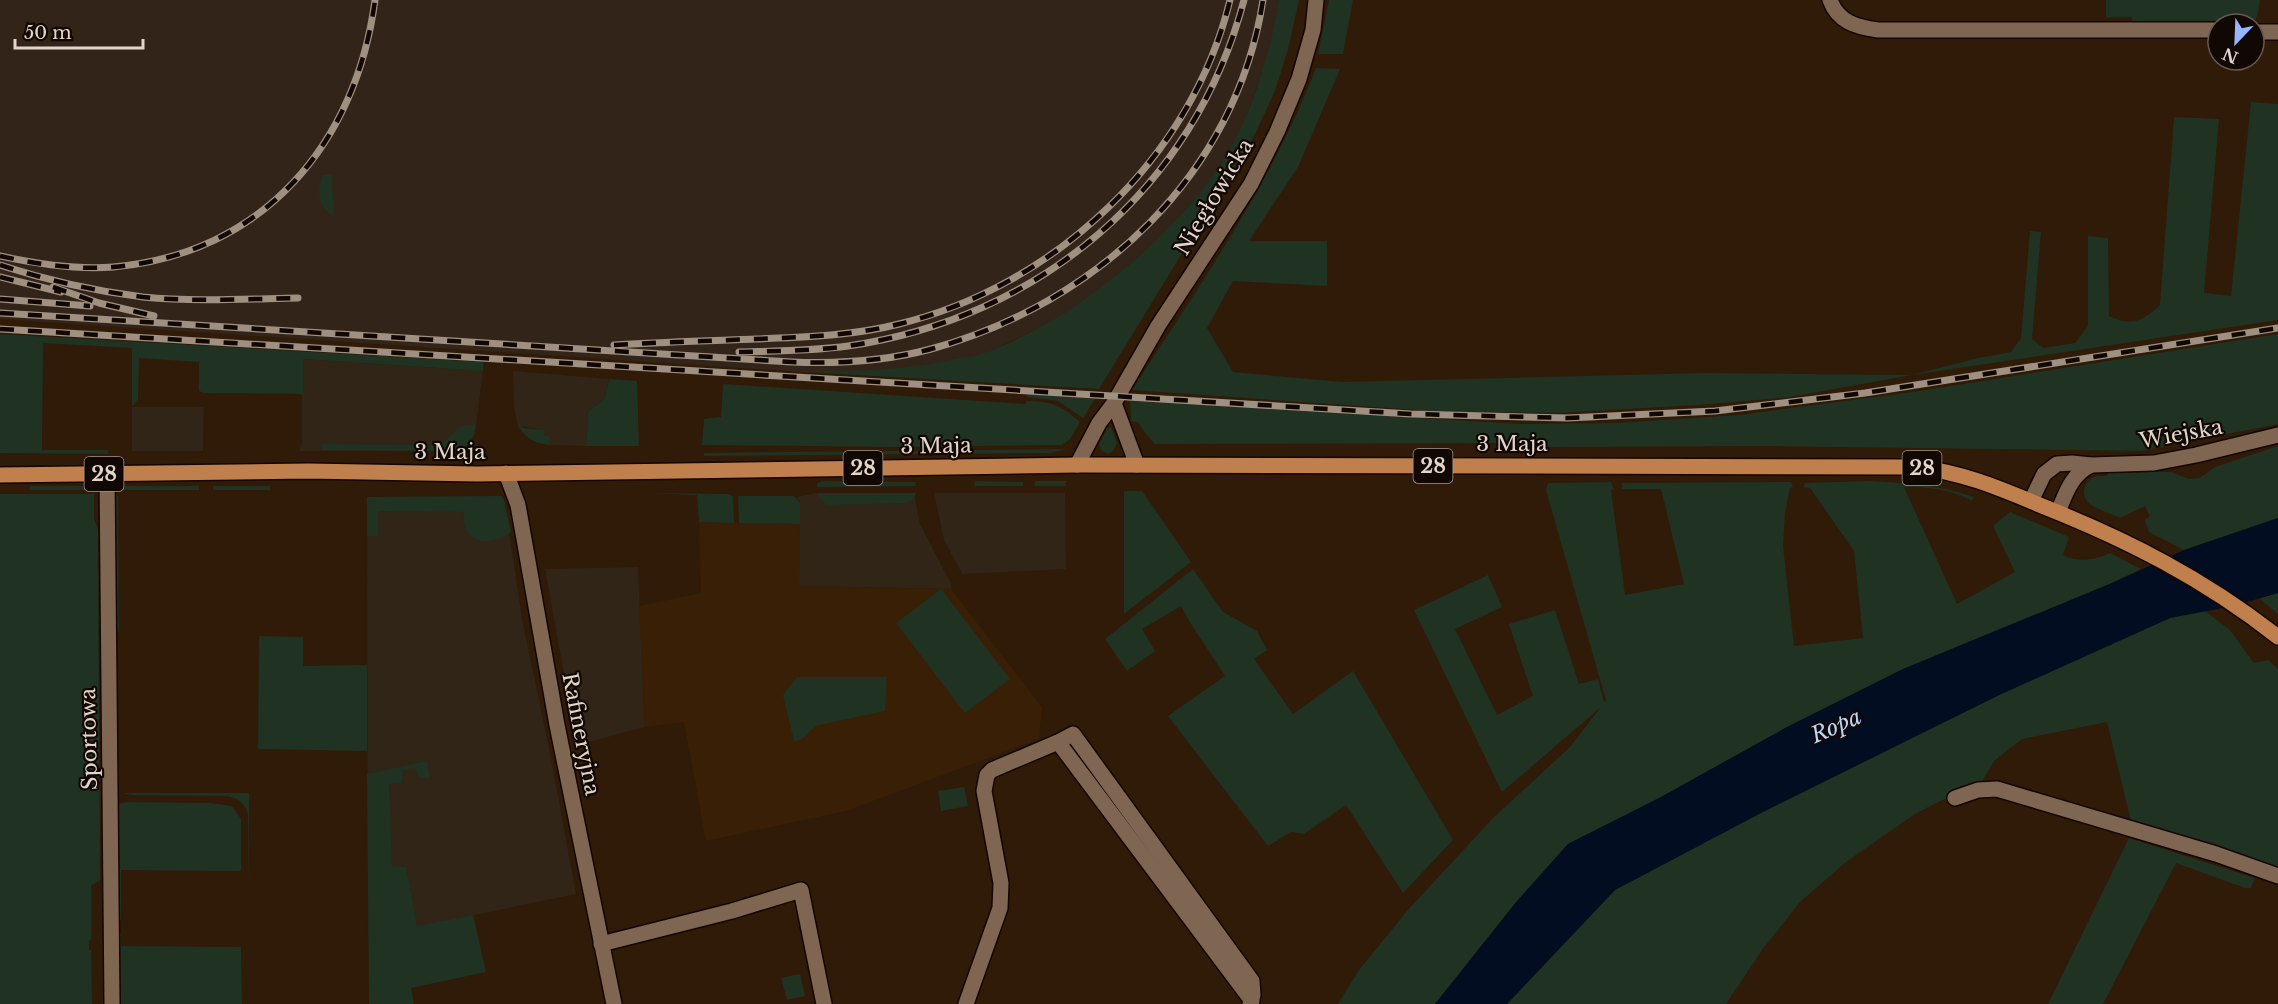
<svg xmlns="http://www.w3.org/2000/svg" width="2278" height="1004" font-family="'Libre Baskerville',serif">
<rect width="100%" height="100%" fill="#2f1b08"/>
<!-- commercial -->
<g fill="#302516">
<path d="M302 359 483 371 475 434 471 441 465 448 453 451H299L302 444Z"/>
<path d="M513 371 609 379 605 398 588 412 586 446 549 445V436H544V430L520 426 517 423 514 406Z"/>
<path d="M132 407H204L203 451H132Z"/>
<path d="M817 493H914L920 524 951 584V589L798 586 800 503 796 497Z"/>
<path d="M934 493H1065L1066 569 962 574 944 540Z"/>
<path d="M501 496 504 500 523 624 551 758 576 894 368 937 367 497Z"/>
<path d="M638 567 645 727 577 745 545 569Z"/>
</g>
<!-- industrial -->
<path fill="#332419" d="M0 0H1280L1273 44 1241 130 1212 179 1168 230 1106 286 1044 326 981 355 925 367 867 372 788 371 0 319Z"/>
<!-- built -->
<path fill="#391f06" d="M699 522 800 524 799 586 951 589 1042 707 1039 739 846 811 706 841 684 722 645 727 639 606 701 593Z"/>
<!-- green -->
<g fill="#203222">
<path d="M1279 0H1299L1288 49 1275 91 1255 134 1099 389 788 371C843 371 897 372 950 360 960 358 972 357 981 354 1067 324 1155 252 1210 180 1246 133 1270 58 1279 0Z"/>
<path d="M1329 0H1353L1343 54H1318Z"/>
<path d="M2106 0H2260L2257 17 2253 24 2132 26V17H2106Z"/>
<path d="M1316 68 1340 69 1298 167 1249 241H1327V286L1233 281 1207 328 1233 372 1342 382 1704 373 1912 375 1978 358 2011 352 2021 338 2030 231 2041 232 2032 339 2043 348 2075 343 2088 326V236L2108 238 2109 316C2132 327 2143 321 2160 305L2174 117 2219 119 2204 293 2231 296 2251 102 2278 104V320L1912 375 1790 397 1699 405 1554 413 1432 411 1132 390C1199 286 1271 184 1316 68Z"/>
<path d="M323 175H332L334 217C318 206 316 192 323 175Z"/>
<path d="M0 334 483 362V371L303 359V394L204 393 199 391V362L139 358 138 399 132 407V348L43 343 42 450H108V454L0 453Z"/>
<path d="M2278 334V424L2142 451 1765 446 1546 447 1522 443 1155 444 1145 433 1138 422 1131 421 1130 401 1522 424 1616 423 1739 415 1913 392Z"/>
<path d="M609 379 637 381 639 446H586L588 412 605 398Z"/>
<path d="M723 384 1026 404V401C1053 401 1060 405 1080 422L1070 439 1062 445 898 447 702 445 704 419 721 417Z"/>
<path d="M1028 394 1095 399 1083 418 1058 401 1027 397Z"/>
<path d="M517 423 524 428 545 430 544 436H549V445C533 443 523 437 517 423Z"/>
<path d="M465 425H475C474 440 469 448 453 451L322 450 320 446 324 444 441 445 458 428Z"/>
<path d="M1111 427 1117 443 1113 451 1108 454 1101 450 1099 444 1107 428Z"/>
<path d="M2278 446V518L2184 550 2149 532 2145 520 2150 516 2145 506 2120 518C2110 513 2097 510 2089 503 2081 497 2083 483 2092 478 2096 476 2102 476 2107 476L2108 472H2171L2189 479 2200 478 2215 467Z"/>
<path d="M1066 449 1051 453 704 456V453Z"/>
<path d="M822 481 915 482 916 486 817 487V483Z"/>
<path d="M975 481 1023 482V486H974Z"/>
<path d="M1035 481H1066V486H1034Z"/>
<path d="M1870 481C1906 483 1941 485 1974 497L1972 501C1952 489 1927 487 1904 487L1957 604 2015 572 1993 526 2010 512 2069 537 2063 555C2078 563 2095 560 2110 553L2141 569 2112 583 1903 669 1787 727 1661 797 1568 844 1517 901 1435 1004H1338L1359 970 1407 911 1492 819 1570 747 1601 707 1502 792 1414 610 1488 575 1502 607 1455 629 1497 715 1533 696 1509 624 1555 610 1579 684 1598 679 1604 702 1606 700 1546 490 1548 483 1611 482 1614 490H1611L1625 595 1684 584 1661 489H1622V483L1791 482 1793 487 1790 488 1785 513 1783 546 1794 646 1863 638 1854 551 1810 488 1803 487 1805 483Z"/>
<path d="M30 486H85L91 490H29Z"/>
<path d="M123 486H199V490H120Z"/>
<rect x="213" y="486" width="57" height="4"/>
<path d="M1124 491H1142L1191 562 1124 614Z"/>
<path d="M646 493 727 494 733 496 734 523 699 522 697 495Z"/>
<path d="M817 493H916L913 500 905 503 827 505 820 499Z"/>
<path d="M0 494H94V519L98 529 100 880 91 886V940H89V950H91L92 1004H0Z"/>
<path d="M116 495 118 496 119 632 115 630Z"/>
<path d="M501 496 504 500 511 532C499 542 477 547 467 531 463 526 464 517 464 512L378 511V536H367V497Z"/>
<path d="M738 496H794L800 503V524L739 523Z"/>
<path d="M1193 569 1223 612 1257 631 1267 650 1254 659 1293 714 1353 671 1453 840 1403 893 1346 805 1304 834 1291 832 1268 846 1168 716 1225 676 1191 624 1181 606 1142 629 1155 651 1127 671 1105 639Z"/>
<path d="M941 589 1010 679 965 713 896 623Z"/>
<path d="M2278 593V614L2259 598Z"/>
<path d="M2205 611 2230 630 2254 663 2268 660 2278 669V867L2234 853 2132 825 2107 722 2022 739 1994 761 1980 785 1940 801 1915 814 1846 862 1800 902 1762 950 1726 1004H1507L1615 890 1759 814 1997 696 2170 618Z"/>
<path d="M259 636 303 637V666L367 665V751L258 749Z"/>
<path d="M797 677H887L885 711 815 726 801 740 794 741 783 695Z"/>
<path d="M427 761 430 778H419L415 768 403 770 402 783 389 784 392 866 406 867 417 926 473 915 486 972 411 988 414 1004H369L367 774Z"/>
<path d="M964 787 968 806 941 811 938 791Z"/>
<path d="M123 793H249V889L248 814C245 803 238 799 228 796L132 795Z"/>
<path d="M127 802 210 803 232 806 241 819V871L121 870V920L117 918 116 813 119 804Z"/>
<path d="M2129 838 2255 878 2251 888H2245L2176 863 2103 1004H2048Z"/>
<path d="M121 933V946L241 947 242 1004H117V935Z"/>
<path d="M800 974 805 996 787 1000 781 978Z"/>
</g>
<!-- water -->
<path fill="#020d21" d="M2278 518V593L2233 606 2170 618 1997 696 1759 814 1615 890 1507 1004H1435L1517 901 1568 844 1661 797 1787 727 1903 669 2112 583 2184 550Z"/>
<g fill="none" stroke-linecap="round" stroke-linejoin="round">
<defs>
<g id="minor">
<path d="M1830 0C1838 22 1856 27 1878 30H2218"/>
<path d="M2254 32H2278"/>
<path d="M1114 403 1137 465"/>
<path d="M1077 465 1099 423 1114 403 1158 326 1251 184 1277 132 1299 79 1313 30 1316 0"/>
<path d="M506 473 518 505 557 725 614 1004"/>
<path d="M107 474 112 1004"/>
<path d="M2031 501 2044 474 2057 464 2072 463 2091 465 2154 463 2196 455 2278 435"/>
<path d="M2058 512C2066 493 2071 475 2091 465"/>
<path d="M1058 742 1252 1001"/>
<path d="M1955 798 1978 790 1997 789 2216 854 2278 876"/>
<path d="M601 944 732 911 801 890 824 1004"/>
<path d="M966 1004 1000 908 1001 883 984 791 987 775 992 770 1058 742 1073 734 1252 981 1253 995 1250 1004"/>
</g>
<path id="major" d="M0 475 308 471 477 474 1077 465 1915 467C1962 472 1999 488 2042 506 2128 540 2204 579 2278 637"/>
</defs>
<!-- minor casing -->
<use href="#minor" stroke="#160500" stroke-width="18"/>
<!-- major casing -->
<use href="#major" stroke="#160500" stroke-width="18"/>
<!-- minor -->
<use href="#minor" stroke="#7f6652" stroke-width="15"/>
<!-- major -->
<use href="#major" stroke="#c0804d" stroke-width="15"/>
<defs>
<g id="rail">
<path d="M0 256C37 264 75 270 113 267 263 254 356 144 375 0"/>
<path d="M0 265C46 280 95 291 143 297 194 302 247 299 298 298"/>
<path d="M0 277 61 292"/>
<path d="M53 287 99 303 154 316"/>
<path d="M0 299 90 306"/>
<path d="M0 313 792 362C838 364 886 361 931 349 1098 303 1236 175 1263 0"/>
<path d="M0 329 1411 414 1568 418 1715 411 1865 393 2278 328"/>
<path d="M614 345C661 342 708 341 755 339 803 337 852 336 899 324 1055 286 1192 158 1230 0"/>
<path d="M739 352C775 351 812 351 848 346 1040 318 1194 189 1244 0"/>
</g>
</defs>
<!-- rail casing -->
<use href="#rail" stroke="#a09082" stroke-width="7"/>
<!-- rail -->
<use href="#rail" stroke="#110803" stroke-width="4.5" stroke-dasharray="14" stroke-linecap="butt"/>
</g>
<g text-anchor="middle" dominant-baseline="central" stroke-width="4.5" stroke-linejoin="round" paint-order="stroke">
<!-- shield labels -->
<g fill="#110803" stroke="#a4988e" stroke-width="1.5">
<rect x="1413.5" y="449" width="39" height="34" rx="4.5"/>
<rect x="843.5" y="451" width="39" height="34" rx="4.5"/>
<rect x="1902.5" y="451" width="39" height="34" rx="4.5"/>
<rect x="84.5" y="457" width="39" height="34" rx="4.5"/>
</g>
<g font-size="20" font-weight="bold" fill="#e3d5ca">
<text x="1433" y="466">28</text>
<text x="863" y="468">28</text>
<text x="1922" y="468">28</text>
<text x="104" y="474">28</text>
</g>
<!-- street labels -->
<g font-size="21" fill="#e3d5ca" stroke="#110803">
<text transform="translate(1214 197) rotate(-59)">Niegłowicka</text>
<text transform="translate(2181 434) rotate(-10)">Wiejska</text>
<text x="1512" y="444">3 Maja</text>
<text transform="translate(936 446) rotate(-1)">3 Maja</text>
<text x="450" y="452">3 Maja</text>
<text transform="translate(581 734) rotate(79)">Rafineryjna</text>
<text transform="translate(89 739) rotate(-91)">Sportowa</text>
</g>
<!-- water labels -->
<g font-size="22" font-style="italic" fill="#bad4fc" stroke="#110803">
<text transform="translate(1836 726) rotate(-24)">Ropa</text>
</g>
</g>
<!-- north arrow -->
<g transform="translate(2236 42) rotate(203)"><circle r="28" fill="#110803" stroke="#655a53" stroke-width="1.5"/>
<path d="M0-4.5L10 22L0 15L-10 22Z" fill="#96b6fd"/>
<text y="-9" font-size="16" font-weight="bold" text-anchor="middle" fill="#e3d5ca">N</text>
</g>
<!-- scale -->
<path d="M15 39v9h128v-9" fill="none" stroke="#e3d5ca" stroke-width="3"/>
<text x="24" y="39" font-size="18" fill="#e3d5ca" stroke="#110803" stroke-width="4.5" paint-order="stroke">50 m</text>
</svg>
